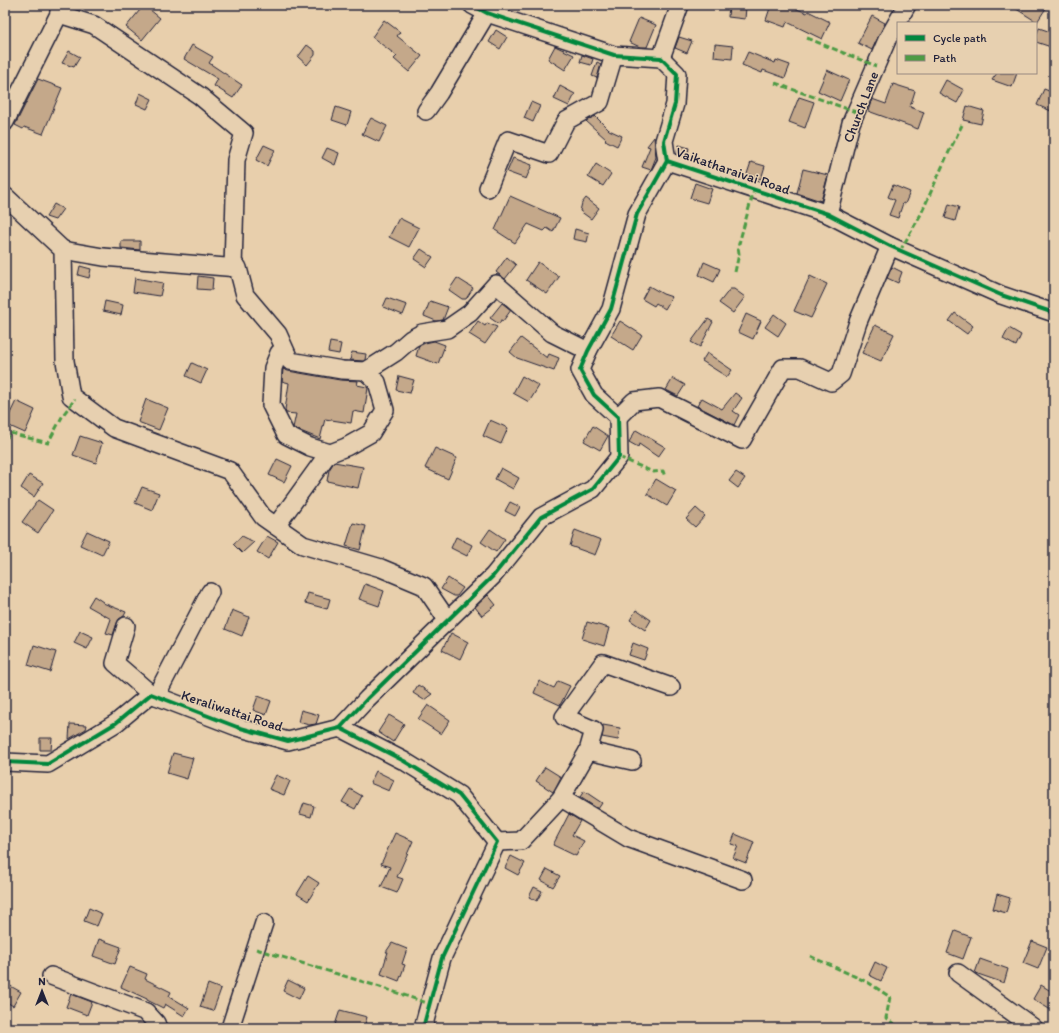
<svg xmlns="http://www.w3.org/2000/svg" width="1059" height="1033" font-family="Itim,sans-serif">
<rect width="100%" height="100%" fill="#e8cfac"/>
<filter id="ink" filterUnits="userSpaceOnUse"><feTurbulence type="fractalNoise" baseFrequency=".025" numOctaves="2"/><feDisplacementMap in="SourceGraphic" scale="8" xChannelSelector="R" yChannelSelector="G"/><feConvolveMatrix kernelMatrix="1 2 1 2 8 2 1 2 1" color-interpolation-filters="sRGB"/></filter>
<g filter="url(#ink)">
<!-- building -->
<g fill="#c4a88a" stroke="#22223b">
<path d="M144 5 160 18 142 40 126 27Z"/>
<path d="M729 5 746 7 745 19 728 17Z"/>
<path d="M771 5H787L807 13 808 11 830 22 822 39 787 22 785 27 766 20Z"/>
<path d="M1010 5H1048L1037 22Z"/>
<path d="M872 16 885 23 872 50 858 43Z"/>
<path d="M639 18 656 25 647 47H640L629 42Z"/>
<path d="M384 20 400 32 397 36 422 56 409 72 394 59 397 56 372 37Z"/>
<path d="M1039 28 1054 33V48L1036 42V36Z"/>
<path d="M496 30 507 37 500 49 489 42Z"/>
<path d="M679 37 692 41 687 53 675 48Z"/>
<path d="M715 44 733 46 732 59 714 57Z"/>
<path d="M192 45 213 57 209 63 242 85 233 98 214 86 218 79 184 59Z"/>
<path d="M307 45 315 51V55L307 65 298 57Z"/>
<path d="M555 46 574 55 565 70 548 59Z"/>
<path d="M69 51 80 57 74 67 62 63Z"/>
<path d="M748 52 775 63 776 60 790 65 785 78 763 70 762 73 742 65Z"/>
<path d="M582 55 593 59 591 65 580 62Z"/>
<path d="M597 62 601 64 597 78 592 76Z"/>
<path d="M827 70 849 80 840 101 818 91Z"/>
<path d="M997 73H1017L1012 87 992 80Z"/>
<path d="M38 79 62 88 43 134 24 127 23 129 15 125Z"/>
<path d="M946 80 964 90 957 103 939 93Z"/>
<path d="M893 84 915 91 910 107 924 112 918 129 868 111 872 99 886 104Z"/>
<path d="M560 86 575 94 569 106 554 99Z"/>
<path d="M1044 89 1054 93V102L1051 111 1037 105Z"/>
<path d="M140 93 152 99 147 109 136 104Z"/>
<path d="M799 97 814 102 805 128 789 122Z"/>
<path d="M531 102 540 106 533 122 524 118Z"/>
<path d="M967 106 984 111 981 124 963 120Z"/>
<path d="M336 107 351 112 347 125 332 120Z"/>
<path d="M595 116 609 130 622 136 617 146 605 140 606 139 586 121Z"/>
<path d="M371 118 387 126 379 142 362 134Z"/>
<path d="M654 137 656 157 651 170 642 167 650 147 647 146Z"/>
<path d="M264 145 275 150 267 166 256 160Z"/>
<path d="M679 145 689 148 687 157 677 154Z"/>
<path d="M327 148 339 153 335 165 322 158Z"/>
<path d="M513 158 532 165 526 179 507 172Z"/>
<path d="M751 162 765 166 761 179 747 174Z"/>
<path d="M596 164 611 174 603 186 588 177Z"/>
<path d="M803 169 828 175 821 201 797 193Z"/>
<path d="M695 183 712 189 707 203 690 198Z"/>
<path d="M893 185 910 192 905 204 903 203 898 218 889 215 895 200 888 197Z"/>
<path d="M510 196 560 218 553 232 547 228 544 231 528 224 515 243 495 230Z"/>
<path d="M586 198 599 208 591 219 580 211 582 203Z"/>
<path d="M54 204 63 209 55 220 46 217Z"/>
<path d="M949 204 959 207 955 221 945 218Z"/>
<path d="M399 218 419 228 409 247 389 237Z"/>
<path d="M575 229 589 233 587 242 573 239Z"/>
<path d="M121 241H140V250L121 248Z"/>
<path d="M421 249 433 257 426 267 414 259Z"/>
<path d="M507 257 516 265 505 279 496 272Z"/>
<path d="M538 262 559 277 547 294 526 280Z"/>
<path d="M704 262 720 269 714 282 699 275Z"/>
<path d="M80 266 91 269 89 278 78 275Z"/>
<path d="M892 267 902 272 898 283 887 278Z"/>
<path d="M198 276 213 278 212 290 197 289Z"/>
<path d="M810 276 827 284 811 318 794 311Z"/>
<path d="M135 278 163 283 160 296 133 292Z"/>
<path d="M457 278 473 288 466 299H462L449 290Z"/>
<path d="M649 286 663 294 672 297 665 309 656 303 654 306 642 299Z"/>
<path d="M730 289H734L745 297 733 313 719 303Z"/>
<path d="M387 298 407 305 403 315 383 307Z"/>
<path d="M105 301 123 305 121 315 103 311Z"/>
<path d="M430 301 448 307 443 320 436 321 424 316Z"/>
<path d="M502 303 511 310 503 321 501 320 499 324 490 318Z"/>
<path d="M955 313 973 326 967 334 949 321Z"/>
<path d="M746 314 761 321 753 339 738 332Z"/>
<path d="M774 314 786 323 778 336 765 327Z"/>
<path d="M708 319 713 322 700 347 691 342Z"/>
<path d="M478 321 485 326 487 323 497 327 485 344 469 334Z"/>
<path d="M620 321 642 335 633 350 611 336Z"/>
<path d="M875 325 894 334 881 361 862 353Z"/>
<path d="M1009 328 1021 335 1016 346 1003 339Z"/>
<path d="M521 338 547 358 549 354 559 358 554 371 517 358 510 352Z"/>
<path d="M434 341 445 345 438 364 416 356 419 346 425 343Z"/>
<path d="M330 342 341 344 339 354 328 352Z"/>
<path d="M352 352 366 354 365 360 363 361 350 360Z"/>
<path d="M707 353 732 370 727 377 702 361Z"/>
<path d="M192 363 207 370 201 383 186 376Z"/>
<path d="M283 369 288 371 340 380 358 381 357 385 367 387 368 388 364 413 353 411 351 423 325 419 320 439 293 428 296 414 286 413 285 410 289 383 282 381Z"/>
<path d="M399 376 414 380 410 393 396 390Z"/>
<path d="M522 376 539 386 529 402 513 393Z"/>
<path d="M673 378 685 385 678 396 666 390Z"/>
<path d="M735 393 742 398 733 411 739 415 734 425 697 406 702 398 722 409Z"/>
<path d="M146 399 168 408 159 430 138 422Z"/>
<path d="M16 401 35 410 25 433 5 424Z"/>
<path d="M490 420 508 428 501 444 483 436Z"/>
<path d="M593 426 608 436 600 450 584 441Z"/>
<path d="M636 430 665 447 658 457 639 444 638 447 629 442Z"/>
<path d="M80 436 102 443 96 463 73 455Z"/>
<path d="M435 448 457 458 448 479 425 468Z"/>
<path d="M277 459 292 466 284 482 269 475Z"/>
<path d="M334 462 363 467 358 488 327 481 329 470Z"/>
<path d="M501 468 519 478 513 489 495 479Z"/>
<path d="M736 472 745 478 738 488 729 481Z"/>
<path d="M29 475 43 483 34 497 21 488Z"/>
<path d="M656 479 676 491 667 506 647 494Z"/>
<path d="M142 487 159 493 152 510 135 503Z"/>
<path d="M38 500 53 510 38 533 22 522Z"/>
<path d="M510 502 520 507 515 516 505 511Z"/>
<path d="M696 508 705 516 695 527 686 519Z"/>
<path d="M353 523 366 526 360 550 346 546Z"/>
<path d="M490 529 505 539 496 552 481 542Z"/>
<path d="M575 530 601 540 595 555 570 546Z"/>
<path d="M87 531 109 541 102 555 80 545Z"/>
<path d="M242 536 254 542 242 553 233 544Z"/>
<path d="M267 536 278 542 268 559 257 552Z"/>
<path d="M456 537 472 545 467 556 451 548Z"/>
<path d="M448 578 463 588 457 596H454L441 589Z"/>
<path d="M365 584 384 591 379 606 359 599Z"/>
<path d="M308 593 330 599 327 609 305 603Z"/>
<path d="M488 595 496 605 482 616 475 607Z"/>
<path d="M94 596 103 602V603L126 612 124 616 119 619 117 623 113 635 106 633 111 619 88 606Z"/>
<path d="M232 610 249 617 242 636 225 629Z"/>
<path d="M636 610 651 620 645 630 630 620Z"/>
<path d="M587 622 609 628 604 646 582 639Z"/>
<path d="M80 631 93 637 87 649 74 643Z"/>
<path d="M451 633 468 642 460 659 442 650Z"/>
<path d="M633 643 648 649 644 660 629 655Z"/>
<path d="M34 645 56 652 50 672 28 665Z"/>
<path d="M539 681 554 688 558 681 570 686 560 705 534 693Z"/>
<path d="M418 685 432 694 424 700 413 693Z"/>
<path d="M258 696 271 701 266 715 253 710Z"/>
<path d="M428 705 450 720 441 734 418 719Z"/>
<path d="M301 710 319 715 316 724 309 725 298 722Z"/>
<path d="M389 715 404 724 393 742 378 732Z"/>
<path d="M70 724 87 725 86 729 69 739Z"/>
<path d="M603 725 620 728 618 740 602 737Z"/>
<path d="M40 738H52L51 750H40Z"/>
<path d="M173 753 193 758 187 779 167 773Z"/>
<path d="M545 767 561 777 553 792 536 781Z"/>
<path d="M376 771 394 780 389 791 370 783Z"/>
<path d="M276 775 290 781 284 795 269 789Z"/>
<path d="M350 789 362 796 355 809 342 802Z"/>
<path d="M584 791 602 803 598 809 580 797Z"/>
<path d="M304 803 314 806 311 817 300 814Z"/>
<path d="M569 814 580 821 572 835 584 841 576 856 553 845Z"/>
<path d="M395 833 413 841 397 877 403 879 397 893 381 887 390 867 381 864Z"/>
<path d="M735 834 754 842 746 863 733 858 738 846 731 844Z"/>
<path d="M511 856 525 863 518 875 505 868Z"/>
<path d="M547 869 560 876 553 887 541 880Z"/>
<path d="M308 876 319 883 308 901 297 894Z"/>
<path d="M534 887 542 891 537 901 529 897Z"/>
<path d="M997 894 1010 898 1006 913 993 909Z"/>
<path d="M89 908 102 914 97 926 84 921Z"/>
<path d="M955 931 971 937 963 959 947 953Z"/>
<path d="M99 939 121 947 115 964 93 956Z"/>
<path d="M1032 941 1047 947 1038 969 1023 963Z"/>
<path d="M392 943 407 949 402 964 405 965 399 981 381 974 388 952H386Z"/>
<path d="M980 959 1008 969 1004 983 975 973Z"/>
<path d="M875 962 887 968 881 981 869 975Z"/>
<path d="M130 967 147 974 145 979 171 992 169 996 189 1008 184 1016 165 1004 163 1008 147 1000V999L121 987Z"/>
<path d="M288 980 304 988 299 999 283 991Z"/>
<path d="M5 983 21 992 13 1006 5 1001Z"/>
<path d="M208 984 221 989 213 1011 200 1007Z"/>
<path d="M1041 985 1054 993V1012L1033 999Z"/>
<path d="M71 994 92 1002 87 1015 66 1007Z"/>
<path d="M340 1010 367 1017 364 1028H334Z"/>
</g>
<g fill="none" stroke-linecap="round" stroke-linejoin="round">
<defs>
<g id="minor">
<path d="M472 5 487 13 614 55 661 58 677 74 675 104 664 141 667 161 828 214 890 246 1001 295 1054 313"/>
<path d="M59 14 94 25 200 96 244 133 236 160 233 268"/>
<path d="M661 58 680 5"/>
<path d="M426 111 439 93 487 13"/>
<path d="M5 122 59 14V5"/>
<path d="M488 188 508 140 549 154 566 121 600 102 614 55"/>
<path d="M5 196 63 250 65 361 71 396 114 428 230 471 263 517 303 545 381 568 424 586 448 621"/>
<path d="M828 214 851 123 887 40 907 5"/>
<path d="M63 250 103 257 238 268 245 295 278 334 290 361 342 370 366 371 396 352 411 339 422 333 447 329 470 313 496 284 552 333 588 351"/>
<path d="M285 351 279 353 273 368 271 405 286 435 310 447 330 453"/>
<path d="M618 417 634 401 659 398 742 440 783 368H800L831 382 841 374 858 322 890 246"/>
<path d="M276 526 328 454 346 447 371 433 385 410 377 382 365 371"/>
<path d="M126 626 115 663 151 694"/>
<path d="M156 696 210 592"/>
<path d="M340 728 367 699 493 576 541 517 593 489 619 457 618 417 594 395 580 370 588 351 611 309 637 214 667 161"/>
<path d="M588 751 632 761"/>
<path d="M5 762 48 764 116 723 151 694 237 727 288 741 340 728 404 761 459 795 497 842 442 958 423 1028"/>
<path d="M561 798 628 838 743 880"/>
<path d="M497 842 521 841 561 798 588 751 594 730 564 717 603 663 671 687"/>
<path d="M958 973 1034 1028"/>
<path d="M51 976 146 1012 156 1023 158 1028"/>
<path d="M230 1028 264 923"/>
</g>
</defs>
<!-- minor casing -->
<use href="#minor" stroke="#22223b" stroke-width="20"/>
<!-- minor -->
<use href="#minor" stroke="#e7d0b0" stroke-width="17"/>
<!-- quiet -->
<g stroke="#4d9b45" stroke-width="3" stroke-dasharray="6 3" stroke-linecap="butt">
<path d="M807 38 876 66"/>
<path d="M775 83 856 112"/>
<path d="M900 251 921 214 947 156 962 125"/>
<path d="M735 272 739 254 738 247 754 190"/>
<path d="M5 440 10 433 48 443 63 415 75 399"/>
<path d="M619 457 653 472 663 471 665 477"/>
<path d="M256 949 380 987 430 1004"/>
<path d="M810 956 869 983 890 997 886 1018 899 1028"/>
</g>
<defs>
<g id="cycleway">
<path d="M472 5 487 13 614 55 661 58 677 74 675 104 664 141 667 161 828 214 890 246 1001 295 1054 313"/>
<path d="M340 728 367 699 493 576 541 517 593 489 619 457 618 417 594 395 580 370 588 351 611 309 637 214 667 161"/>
<path d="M5 762 48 764 116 723 151 694 237 727 288 741 340 728 404 761 459 795 497 842 442 958 423 1028"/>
</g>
</defs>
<!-- cycleway casing -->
<use href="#cycleway" stroke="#e7d0b0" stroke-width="6"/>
<!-- cycleway -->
<use href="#cycleway" stroke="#00873e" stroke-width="4"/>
</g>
</g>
<g text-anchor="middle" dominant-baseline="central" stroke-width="3" stroke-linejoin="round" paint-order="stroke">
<!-- street labels -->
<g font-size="14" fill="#22223b" stroke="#e7d0b0">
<text transform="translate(861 107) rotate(-69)">Church Lane</text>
<text transform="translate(733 171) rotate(19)">Vaikatharaivai Road</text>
<text transform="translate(232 711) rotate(18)">Keraliwattai Road</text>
</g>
</g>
<!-- margin -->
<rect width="1059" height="1033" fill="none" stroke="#e7d0b0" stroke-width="20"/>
<rect x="10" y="10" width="1039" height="1013" fill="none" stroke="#22223b" stroke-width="1.5" filter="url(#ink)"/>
<!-- legend -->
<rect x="897" y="22" width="140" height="52" fill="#e7d0b0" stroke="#988a81"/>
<rect x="905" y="35" width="20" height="6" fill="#00873e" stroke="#988a81"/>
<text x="933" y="42" font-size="12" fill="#22223b">Cycle path</text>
<rect x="905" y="55" width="20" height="6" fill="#4d9b45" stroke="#988a81"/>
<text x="933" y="62" font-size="12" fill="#22223b">Path</text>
<!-- north arrow -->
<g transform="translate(42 991)" stroke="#e7d0b0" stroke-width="3" paint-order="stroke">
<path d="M0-3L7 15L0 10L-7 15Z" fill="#22223b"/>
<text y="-6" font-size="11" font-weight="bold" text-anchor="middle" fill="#22223b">N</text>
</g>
</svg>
